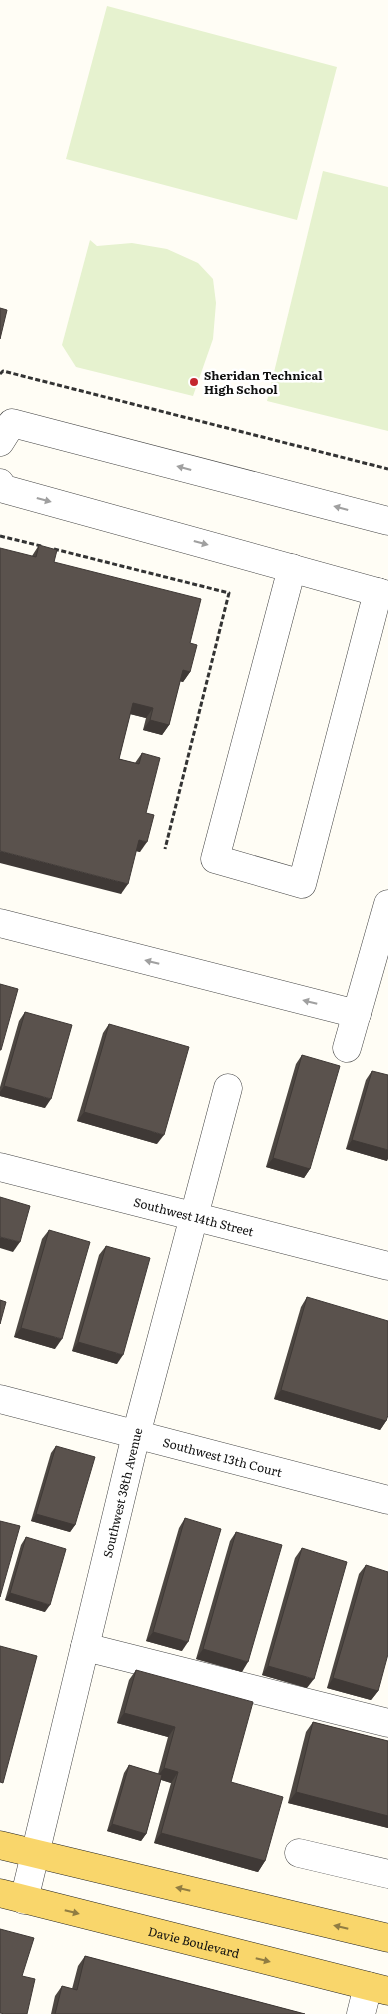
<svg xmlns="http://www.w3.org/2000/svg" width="388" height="2014" font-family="Literata,serif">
<rect width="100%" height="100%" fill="#fffdf5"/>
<!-- pitch -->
<g fill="#e6f2cf">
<path d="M107 6 337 67 297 220 66 159Z"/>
<path d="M323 171 388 187V431L267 401Z"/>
<path d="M90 240 97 246 132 243 167 249 198 263 213 279 216 303 213 339 193 396 76 367 62 345Z"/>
</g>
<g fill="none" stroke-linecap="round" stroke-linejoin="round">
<defs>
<g id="minor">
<path d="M0 442 12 423 388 521"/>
<path d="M0 483 4 489 388 595"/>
<path d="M292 568 215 859 302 884 378 592"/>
<path d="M0 923 357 1014"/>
<path d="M347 1048 388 904"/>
<path id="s1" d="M0 1167 388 1266"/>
<path id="s2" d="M0 1399 388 1500"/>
<path d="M85 1647 388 1723"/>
<path d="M299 1853 388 1874"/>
<path id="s3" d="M24 1900 136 1435 228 1088"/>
<path d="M361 2014 368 1986"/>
</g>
<g id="major">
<path d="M0 1845 388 1938"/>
<path id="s4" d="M0 1893 388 1991"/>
</g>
</defs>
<!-- minor casing -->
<use href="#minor" stroke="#444" stroke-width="29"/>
<!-- major casing -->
<use href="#major" stroke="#222" stroke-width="29"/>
<!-- path -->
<g stroke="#333" stroke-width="3" stroke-dasharray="5 2.5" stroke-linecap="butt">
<path d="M0 374 3 371 388 469"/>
<path d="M0 536 41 546"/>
<path d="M54 549 229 593 165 849"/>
</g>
<!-- minor -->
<use href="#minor" stroke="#fff" stroke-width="28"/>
<!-- major -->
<use href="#major" stroke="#f9d66b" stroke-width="28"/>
</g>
<!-- wall -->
<g fill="#4d4742">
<path d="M39 545 54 562 190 643V672L183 682 180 681 169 725 162 735 143 730 146 718 130 714 119 759 135 763 142 753 146 813 140 852 136 851 121 894 32 556Z"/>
<path d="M25 1012 45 1108 0 1096V1087L19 1021Z"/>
<path d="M109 1024 157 1144 77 1121 103 1033Z"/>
<path d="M302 1055 310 1169 304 1178 266 1167 296 1064Z"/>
<path d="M372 1071 387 1161 346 1149 366 1080Z"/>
<path d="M49 1230 55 1349 14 1337 42 1239Z"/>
<path d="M106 1246 117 1364 72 1351 99 1255Z"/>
<path d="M307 1297 386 1421 380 1430 274 1399 301 1307Z"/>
<path d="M56 1446 75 1525 70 1532 31 1521 51 1453Z"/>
<path d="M185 1518 182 1651 146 1641 179 1528Z"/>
<path d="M236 1532 242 1672 196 1659 230 1541Z"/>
<path d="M26 1537 45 1612 5 1600 21 1545Z"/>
<path d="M302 1548 307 1688 262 1675 295 1558Z"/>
<path d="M366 1565 378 1691 371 1700 327 1688 359 1574Z"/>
<path d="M136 1670 231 1782 265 1861 258 1872 154 1843 171 1783 161 1780 146 1834 141 1841 107 1831 124 1773 129 1765 158 1774 168 1737 117 1723 129 1680Z"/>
<path d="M313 1722 388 1741V1828L288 1803 306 1732Z"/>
<path d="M85 1956 305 2014H51L55 1996 62 1986 72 1989 78 1966Z"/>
</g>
<!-- shaded-wall -->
<g fill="#3f3936">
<path d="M183 670 190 672 183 682 175 680Z"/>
<path d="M133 703 153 708 146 718 126 713Z"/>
<path d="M150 720 169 725 162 735 143 730Z"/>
<path d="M139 840 147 842 140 852 132 850Z"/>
<path d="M0 851 128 884 121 894 0 863Z"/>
<path d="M4 1086 51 1099 45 1108 0 1096V1092Z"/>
<path d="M84 1112 164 1135 157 1144 77 1121Z"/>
<path d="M352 1140 388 1150V1159L387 1161 346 1149Z"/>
<path d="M273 1158 310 1169 304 1178 266 1167Z"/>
<path d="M0 1237 20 1242 13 1252 0 1248Z"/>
<path d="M21 1328 62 1339 55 1349 14 1337Z"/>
<path d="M78 1342 123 1355 117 1364 72 1351Z"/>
<path d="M281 1390 386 1421 380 1430 274 1399Z"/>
<path d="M36 1514 75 1525 70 1532 31 1521Z"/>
<path d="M10 1593 50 1605 45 1612 5 1600Z"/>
<path d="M153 1632 188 1642 182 1651 146 1641Z"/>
<path d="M203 1649 248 1662 242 1672 196 1659Z"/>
<path d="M268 1666 314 1679 307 1688 262 1675Z"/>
<path d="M333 1678 378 1691 371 1700 327 1688Z"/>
<path d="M124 1713 175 1727 168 1737 117 1723Z"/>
<path d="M164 1768 178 1772 171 1783 156 1778Z"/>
<path d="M296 1792 388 1816V1828L288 1803Z"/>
<path d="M112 1824 146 1834 141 1841 107 1831Z"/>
<path d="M161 1833 265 1861 258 1872 154 1843Z"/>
</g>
<!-- building -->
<g fill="#5a524d" stroke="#3f3936">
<path d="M0 308 7 310 0 339Z"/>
<path d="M39 545 57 550 54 562 201 599 190 643 197 645 190 672 183 670 169 725 150 720 153 708 133 703 119 759 139 764 142 753 160 758 146 813 154 815 147 842 139 840 128 884 0 851V548L36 557Z"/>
<path d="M0 984 18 989 1 1050H0Z"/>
<path d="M25 1012 72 1025 51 1099 4 1086Z"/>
<path d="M109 1024 189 1047 164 1135 84 1112Z"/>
<path d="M302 1055 340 1066 310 1169 273 1158Z"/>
<path d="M372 1071 388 1075V1150L352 1140Z"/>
<path d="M0 1197 30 1206 20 1242 0 1237Z"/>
<path d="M49 1230 90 1242 62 1339 21 1328Z"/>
<path d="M106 1246 150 1258 123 1355 78 1342Z"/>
<path d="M307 1297 388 1321V1415L386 1421 281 1390Z"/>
<path d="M0 1300 6 1302 0 1324Z"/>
<path d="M56 1446 95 1457 75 1525 36 1514Z"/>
<path d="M185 1518 221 1529 188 1642 153 1632Z"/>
<path d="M0 1521 20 1526 0 1597Z"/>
<path d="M236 1532 282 1545 248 1662 203 1649Z"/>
<path d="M26 1537 66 1549 50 1605 10 1593Z"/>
<path d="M302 1548 347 1562 314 1679 268 1666Z"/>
<path d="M366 1565 388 1572V1654L378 1691 333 1678Z"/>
<path d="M0 1646 37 1656 3 1783 0 1782Z"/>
<path d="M136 1670 253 1702 231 1782 283 1797 265 1861 161 1833 178 1772 164 1768 175 1727 124 1713Z"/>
<path d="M313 1722 388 1741V1816L296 1792Z"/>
<path d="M129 1765 162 1775 146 1834 112 1824Z"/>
<path d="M0 1929 34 1938 22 1976 35 1979 27 2014H5L0 2013Z"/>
<path d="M85 1956 305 2014H55L62 1986 77 1990Z"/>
</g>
<!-- one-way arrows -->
<defs><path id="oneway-solid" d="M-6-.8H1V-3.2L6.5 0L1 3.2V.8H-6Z" transform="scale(1.25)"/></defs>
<g fill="#a0a0a0">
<use href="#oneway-solid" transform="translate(184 468) rotate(-165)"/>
<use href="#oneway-solid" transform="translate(44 500) rotate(15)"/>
<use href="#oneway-solid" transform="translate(341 508) rotate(-165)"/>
<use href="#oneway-solid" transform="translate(201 543) rotate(15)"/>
<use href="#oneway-solid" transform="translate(152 962) rotate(-166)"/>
<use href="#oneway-solid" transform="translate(310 1002) rotate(-166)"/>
</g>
<g fill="#917d42">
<use href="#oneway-solid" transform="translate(183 1889) rotate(-167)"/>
<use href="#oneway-solid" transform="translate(72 1912) rotate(14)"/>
<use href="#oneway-solid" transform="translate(341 1927) rotate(-167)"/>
<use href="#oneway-solid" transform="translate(263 1960) rotate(14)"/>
</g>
<!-- markers -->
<circle fill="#c4262e" stroke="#fff" stroke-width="2" cx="194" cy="382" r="5"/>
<g text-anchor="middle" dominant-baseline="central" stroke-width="5" stroke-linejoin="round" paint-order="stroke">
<!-- poi labels -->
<g font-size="12" font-weight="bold" fill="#111" stroke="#fff" text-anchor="start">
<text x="204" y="375">Sheridan Technical<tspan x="204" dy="14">High School</tspan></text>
</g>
<!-- street labels -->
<g font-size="12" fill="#111" stroke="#fff">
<text stroke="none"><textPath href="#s1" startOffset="200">Southwest 14th Street</textPath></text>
<text stroke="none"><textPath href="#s2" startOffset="230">Southwest 13th Court</textPath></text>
<text stroke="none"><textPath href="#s3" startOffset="419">Southwest 38th Avenue</textPath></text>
<text stroke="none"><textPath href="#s4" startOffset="200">Davie Boulevard</textPath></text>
</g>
</g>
</svg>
